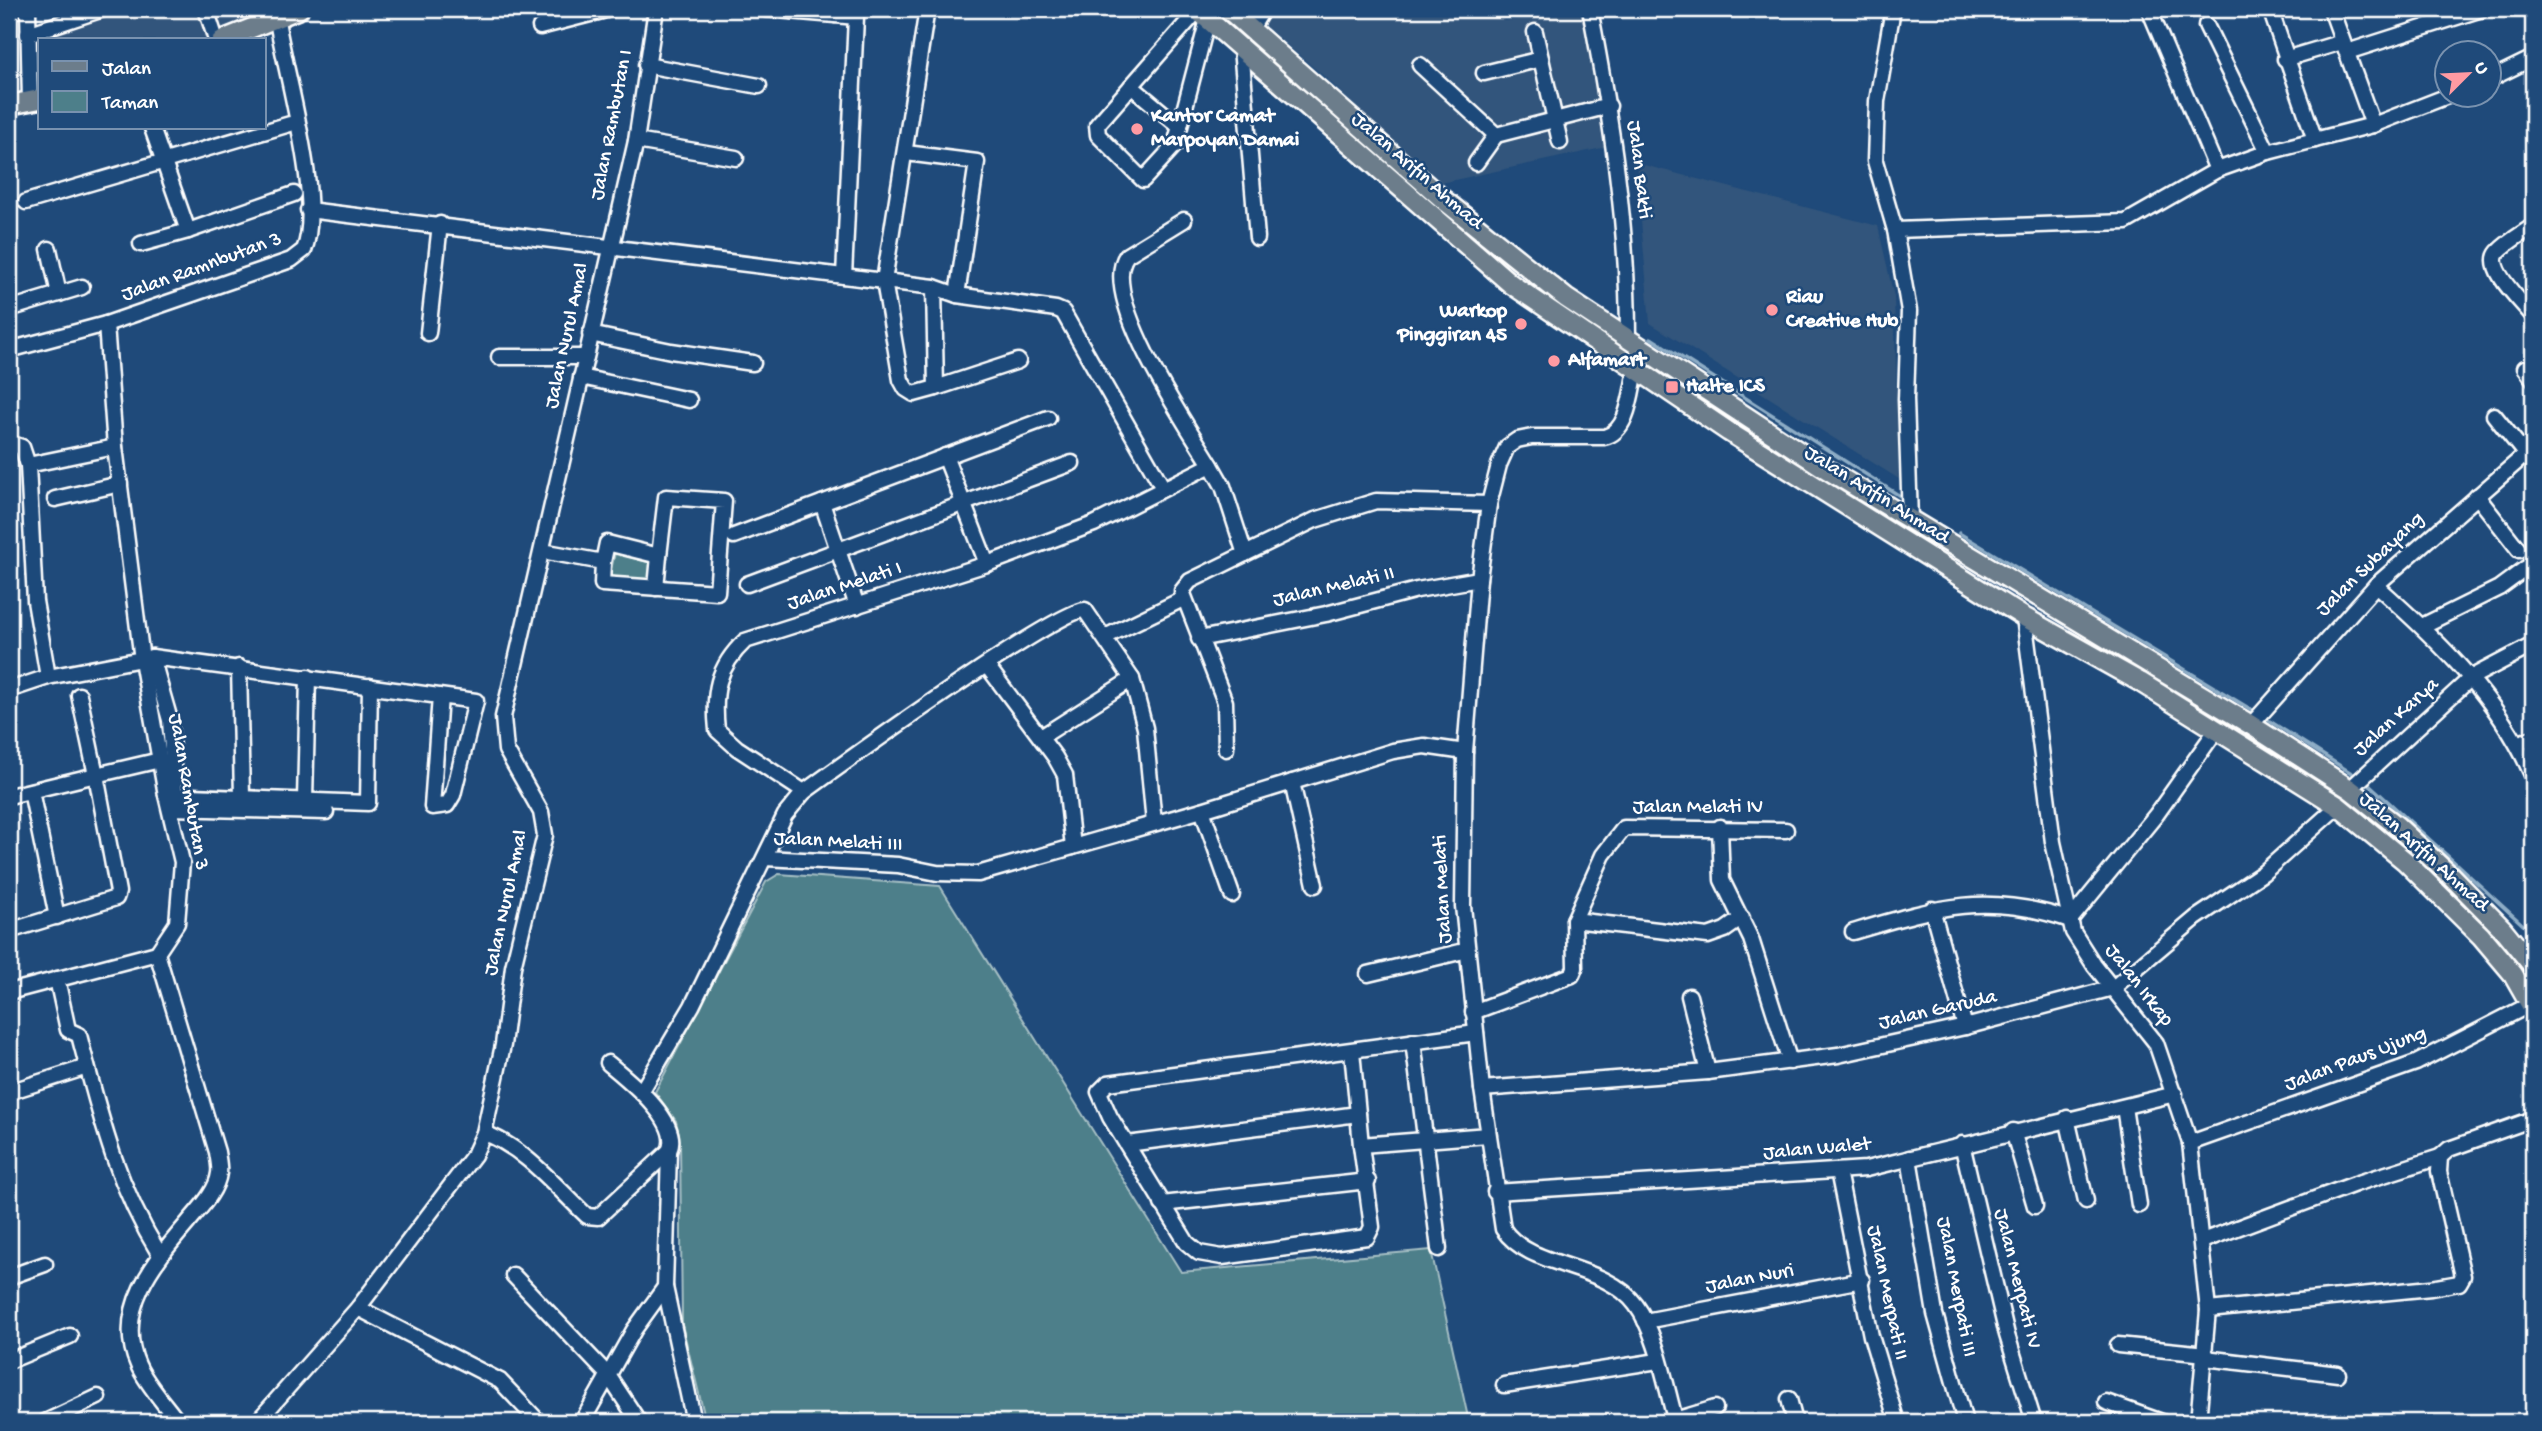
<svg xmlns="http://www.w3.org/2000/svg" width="2542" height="1431" font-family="'Gochi Hand',sans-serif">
<rect width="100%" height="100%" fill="#1f4a7a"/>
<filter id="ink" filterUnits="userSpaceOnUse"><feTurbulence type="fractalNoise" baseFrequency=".0143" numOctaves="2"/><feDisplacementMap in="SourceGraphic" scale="14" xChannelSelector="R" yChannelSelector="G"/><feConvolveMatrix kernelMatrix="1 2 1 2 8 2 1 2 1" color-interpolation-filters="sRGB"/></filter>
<g filter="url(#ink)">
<!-- built -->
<g fill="#32557b">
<path d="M9 9H22V98L9 99Z"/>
<path d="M109 9H282L203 40H40V86L32 47 41 33Z"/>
<path d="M1245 9H1501L1504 21 1536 17 1535 9H1585L1611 146 1436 184 1326 78Z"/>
<path d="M1636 163 1878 226 1894 297 1899 479 1650 323Z"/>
</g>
<!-- green -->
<g fill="#4d7f8a" stroke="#a6bfc4" stroke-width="2">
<path d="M615 553 655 564 652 581 609 578Z"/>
<path d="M779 874 940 886 1181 1272 1431 1250 1469 1422H706L682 1325 680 1140 676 1121 655 1092 766 882Z"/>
</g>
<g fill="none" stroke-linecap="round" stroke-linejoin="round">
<!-- stream -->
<g stroke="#8eadc6" stroke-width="3.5">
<path d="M1651 338 1900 496"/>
<path d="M1959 533 2252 710"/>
<path d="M2268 720 2353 774"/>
<path d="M2369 784 2533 934"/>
</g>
<defs>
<g id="minor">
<path d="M28 9 30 102"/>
<path d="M206 9 216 40"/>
<path d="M765 9 835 15 836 9"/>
<path d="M927 9 884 281 901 380 906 389 914 394 936 388 934 287"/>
<path d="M1590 9C1611 119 1628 225 1628 338"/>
<path d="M1893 9 1877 101 1875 161 1895 230 1909 311 1906 399 1910 520"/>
<path d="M2149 9 2217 170"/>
<path d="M2270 9 2315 140"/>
<path d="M2331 9 2373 125"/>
<path d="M1198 10 1097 125 1098 135 1143 180 1175 145 1208 19"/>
<path d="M835 15 856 17 844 276"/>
<path d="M2206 25 2268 152"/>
<path d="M540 27 610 9"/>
<path d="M1251 29 1263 9"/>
<path d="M1535 32 1560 142"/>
<path d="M28 34 103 9"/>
<path d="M1241 48 1257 238"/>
<path d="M2347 52 2482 9"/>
<path d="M2285 59 2342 42"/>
<path d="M646 65 759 86"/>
<path d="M1420 65 1496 135 1609 106"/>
<path d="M1484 73 1541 59"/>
<path d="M2490 79 2533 58"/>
<path d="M1131 86 1180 127"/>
<path d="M152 128 188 231 294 194"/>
<path d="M636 141 736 158"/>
<path d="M906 153 977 162 957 295"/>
<path d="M1476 163 1496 135"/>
<path d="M26 202 290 124"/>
<path d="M308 210 884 281 934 287 957 295 1056 309 1063 312 1163 488"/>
<path d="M1184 220 1127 255C1097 295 1189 428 1211 465"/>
<path d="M2533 226C2522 234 2507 242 2498 252 2484 268 2523 303 2533 316"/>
<path d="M1895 230 2126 222 2217 170 2268 152 2373 125 2453 94"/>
<path d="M141 244 188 231"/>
<path d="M49 249 59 294"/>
<path d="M9 309 82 287"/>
<path d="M106 324 115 447 142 660 166 795 182 862 177 923 157 953 217 1152C218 1159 220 1167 219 1173 217 1190 202 1206 191 1219 156 1260 113 1308 138 1365 147 1385 165 1404 178 1422"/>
<path d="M428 333 440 224"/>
<path d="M590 334 671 351 753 363"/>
<path d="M9 350 106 324 291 260 304 250C324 203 285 73 277 20"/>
<path d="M499 357H585"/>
<path d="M2525 368 2533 379"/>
<path d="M1636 370C1631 391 1629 432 1604 437H1532L1517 440 1507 447 1499 465 1489 504 1479 579 1465 752 1463 906 1482 1089 1503 1229C1530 1270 1605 1262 1636 1305 1657 1333 1666 1388 1676 1422"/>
<path d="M581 377 689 400"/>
<path d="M936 388 1018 361"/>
<path d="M2494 415 2526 455"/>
<path d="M9 443 22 447 28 465 35 601 48 677"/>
<path d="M945 456 987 564"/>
<path d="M28 465 115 447"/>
<path d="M2477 496 2519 550"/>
<path d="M55 499 120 484"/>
<path d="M822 503 857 606"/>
<path d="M734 536 1048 418"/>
<path d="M542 551 603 562 607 543 659 556 666 497 724 501 717 592 602 584 603 562"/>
<path d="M747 584 1072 463"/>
<path d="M2376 585C2440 642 2499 698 2533 777"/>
<path d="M656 588 659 556"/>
<path d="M2024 617 2053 842 2073 932 2094 965 2156 1043 2190 1143 2208 1310 2198 1422"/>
<path d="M2422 626 2499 588 2533 563"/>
<path d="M1105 637 1183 599"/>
<path d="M1199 639 1326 614 1417 590 1479 579"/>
<path d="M152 657 170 720 175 795"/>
<path d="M239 667 242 796"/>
<path d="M988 667 1055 757 1065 775 1073 847"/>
<path d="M9 690 48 677 152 657 476 701 453 795 447 805 432 807 440 696"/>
<path d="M79 695 96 775 160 760"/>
<path d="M2251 725 2376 585 2533 448"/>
<path d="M1041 737 1132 679"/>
<path d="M2519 743 2533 738"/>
<path d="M1226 749 1225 702 1182 591 1190 581 1245 554"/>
<path d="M1292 782 1315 885"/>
<path d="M2350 789 2472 677 2533 645"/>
<path d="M31 791 57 917"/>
<path d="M166 795 368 803 370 686"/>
<path d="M9 796 96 775 118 892 116 898 9 931"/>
<path d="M305 800 308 677"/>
<path d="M170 808 326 812"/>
<path d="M1202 810 1232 895"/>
<path d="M1154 823 1145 728 1132 679 1085 610C1059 608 840 766 804 792L737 748 717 730C713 693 717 667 745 641L987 564 1094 524 1211 465 1223 486 1245 554 1315 520 1376 501 1489 504"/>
<path d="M1720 827 1722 880 1751 939 1790 1062"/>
<path d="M765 858 898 865 937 873 978 874 1202 810 1393 751 1424 746 1465 752"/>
<path d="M1932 909 1965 1027"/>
<path d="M1574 920 1708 936 1725 930 1742 918"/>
<path d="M1853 932C1934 908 1986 891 2070 920L2156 815 2217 729"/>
<path d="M1368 974 1468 950"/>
<path d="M57 979 68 1030 79 1035C100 1116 116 1184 160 1255"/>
<path d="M9 992 157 953"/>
<path d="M1689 996 1708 1072"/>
<path d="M1473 1012 1572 975 1575 968 1574 920 1603 855 1624 828 1786 830"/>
<path d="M1413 1041 1439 1249"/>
<path d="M1352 1051 1361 1145 1488 1135"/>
<path d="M1482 1089 1708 1072 1838 1055 1965 1027 2113 988 2196 918 2263 873 2338 806"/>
<path d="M9 1092 87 1067"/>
<path d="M641 1092 692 1006 785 815 804 792"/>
<path d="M2124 1107 2139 1205"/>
<path d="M2067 1118 2086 1201"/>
<path d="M2013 1131 2035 1206"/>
<path d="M484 1133C524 1147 557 1188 587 1216L598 1217 669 1151C683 1122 627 1079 608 1063"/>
<path d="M2190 1143 2416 1063 2531 1004"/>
<path d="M1127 1144 1358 1114"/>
<path d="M1962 1144 2007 1335 2034 1422"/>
<path d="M1361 1145 1372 1227 1367 1237 1222 1257 1199 1253 1187 1243 1110 1117 1099 1092 1108 1083 1476 1033"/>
<path d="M1909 1158 1935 1314 1965 1422"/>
<path d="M1838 1171 1871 1336 1897 1422"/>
<path d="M1495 1192 1866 1169 2175 1094"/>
<path d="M1162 1204 1368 1181"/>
<path d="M2202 1241 2355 1184 2440 1157"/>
<path d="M513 1275 608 1375 639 1422"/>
<path d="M9 1277 45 1264"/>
<path d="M665 1287 694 1422"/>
<path d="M358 1308 500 1381 539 1422"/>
<path d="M2208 1310 2431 1288 2459 1283 2463 1276 2439 1172 2440 1157 2449 1149 2533 1119"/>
<path d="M1645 1321 1862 1280"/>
<path d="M2118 1345 2206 1354"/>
<path d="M2205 1358 2338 1374"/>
<path d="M9 1361 70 1336"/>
<path d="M1504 1385 1658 1361"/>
<path d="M1789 1399 1795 1422"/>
<path d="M2106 1402 2162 1422"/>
<path d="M1675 1420 1715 1408"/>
<path d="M45 1422 98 1397"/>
<path d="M257 1422 358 1308 474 1155 484 1133 503 1045 513 967 545 835 541 812 506 750 503 717 636 141 656 9"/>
<path d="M582 1422 634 1330 665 1287 669 1151"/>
</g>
<g id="major">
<path d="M1196 9 1511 284 1729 432 2024 617 2140 682 2338 806 2405 861 2481 936 2513 974 2533 1009"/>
<path d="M1228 9 1444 200 1566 298 1823 467 2251 725 2350 789 2397 826 2451 876 2502 928 2533 966"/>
<path d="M222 40 299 9"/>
<path d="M9 105 40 99"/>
</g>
</defs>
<!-- minor casing -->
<use href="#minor" stroke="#fff" stroke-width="19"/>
<!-- major casing -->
<use href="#major" stroke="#fff" stroke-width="23"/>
<!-- minor -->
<use href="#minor" stroke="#1f4a7a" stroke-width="14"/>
<!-- major -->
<use href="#major" stroke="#6c7d8b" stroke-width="18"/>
</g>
</g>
<!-- markers -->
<g fill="#ff9aa2" stroke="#1f4a7a" stroke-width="2.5">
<circle cx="1137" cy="129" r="7"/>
<circle cx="1772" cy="310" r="7"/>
<circle cx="1521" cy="324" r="7"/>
<circle cx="1554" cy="361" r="7"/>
<rect x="1665" y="380" width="14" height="14" rx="3.5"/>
</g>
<g text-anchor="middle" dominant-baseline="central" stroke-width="5" stroke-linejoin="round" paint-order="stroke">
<!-- poi labels -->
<g font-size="21" font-weight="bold" fill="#fff" stroke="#1f4a7a" text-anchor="start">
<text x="1151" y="117">Kantor Camat<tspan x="1151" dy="24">Marpoyan Damai</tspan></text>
<text x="1786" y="298">Riau<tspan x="1786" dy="24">Creative Hub</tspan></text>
<text x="1507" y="312" text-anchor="end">Warkop<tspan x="1507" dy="24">Pinggiran 45</tspan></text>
<text x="1568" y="361">Alfamart</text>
<text x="1686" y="387">Halte ICS</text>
</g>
<!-- street labels -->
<g font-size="21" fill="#fff" stroke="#1f4a7a">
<text transform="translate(613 125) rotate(-79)">Jalan Rambutan I</text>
<text transform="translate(1638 170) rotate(83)">Jalan Bakti</text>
<text transform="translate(1416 172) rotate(41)">Jalan Arifin Ahmad</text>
<text transform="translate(202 268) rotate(-20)">Jalan Ramnbutan 3</text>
<text transform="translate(568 336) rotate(-78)">Jalan Nurul Amal</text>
<text transform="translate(1876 496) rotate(32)">Jalan Arifin Ahmad</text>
<text transform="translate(2371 565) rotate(-44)">Jalan Subayang</text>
<text transform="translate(845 587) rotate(-18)">Jalan Melati I</text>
<text transform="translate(1334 588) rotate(-13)">Jalan Melati II</text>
<text transform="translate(2397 718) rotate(-42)">Jalan Karya</text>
<text transform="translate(187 792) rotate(80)">Jalan Rambutan 3</text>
<text x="1698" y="808">Jalan Melati IV</text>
<text transform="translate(838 843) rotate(3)">Jalan Melati III</text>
<text transform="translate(2423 853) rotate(42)">Jalan Arifin Ahmad</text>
<text transform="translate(1444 889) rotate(-93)">Jalan Melati</text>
<text transform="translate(507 903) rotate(-78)">Jalan Nurul Amal</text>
<text transform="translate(2138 986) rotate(52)">Jalan Irkap</text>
<text transform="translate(1938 1011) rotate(-13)">Jalan Garuda</text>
<text transform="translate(2356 1060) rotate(-21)">Jalan Paus Ujung</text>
<text transform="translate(1817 1150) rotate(-5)">Jalan Walet</text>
<text transform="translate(2016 1279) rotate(76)">Jalan Merpati IV</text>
<text transform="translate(1750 1280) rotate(-11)">Jalan Nuri</text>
<text transform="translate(1955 1287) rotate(79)">Jalan Merpati III</text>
<text transform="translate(1886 1293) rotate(78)">Jalan Merpati II</text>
</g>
</g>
<!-- margin -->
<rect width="2542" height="1431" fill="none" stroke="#1f4a7a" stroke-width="35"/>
<rect x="18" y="18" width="2507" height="1396" fill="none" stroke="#fff" stroke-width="2.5" filter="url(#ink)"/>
<!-- legend -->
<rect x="38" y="38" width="228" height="91" fill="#1f4a7a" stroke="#7992af" stroke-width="2"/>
<rect x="52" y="61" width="35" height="10" fill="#6c7d8b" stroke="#7992af" stroke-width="2"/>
<text x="102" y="74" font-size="21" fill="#ffffff">Jalan</text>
<rect x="52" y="91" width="35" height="21" fill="#4d7f8a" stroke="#7992af" stroke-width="2"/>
<text x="102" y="108" font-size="21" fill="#ffffff">Taman</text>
<!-- north arrow -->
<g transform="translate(2468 74) rotate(66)"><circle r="33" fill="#1f4a7a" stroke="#7992af" stroke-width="2"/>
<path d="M0-5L12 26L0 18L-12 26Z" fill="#ff9aa2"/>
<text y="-10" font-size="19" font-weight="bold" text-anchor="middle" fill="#ffffff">U</text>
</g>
</svg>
